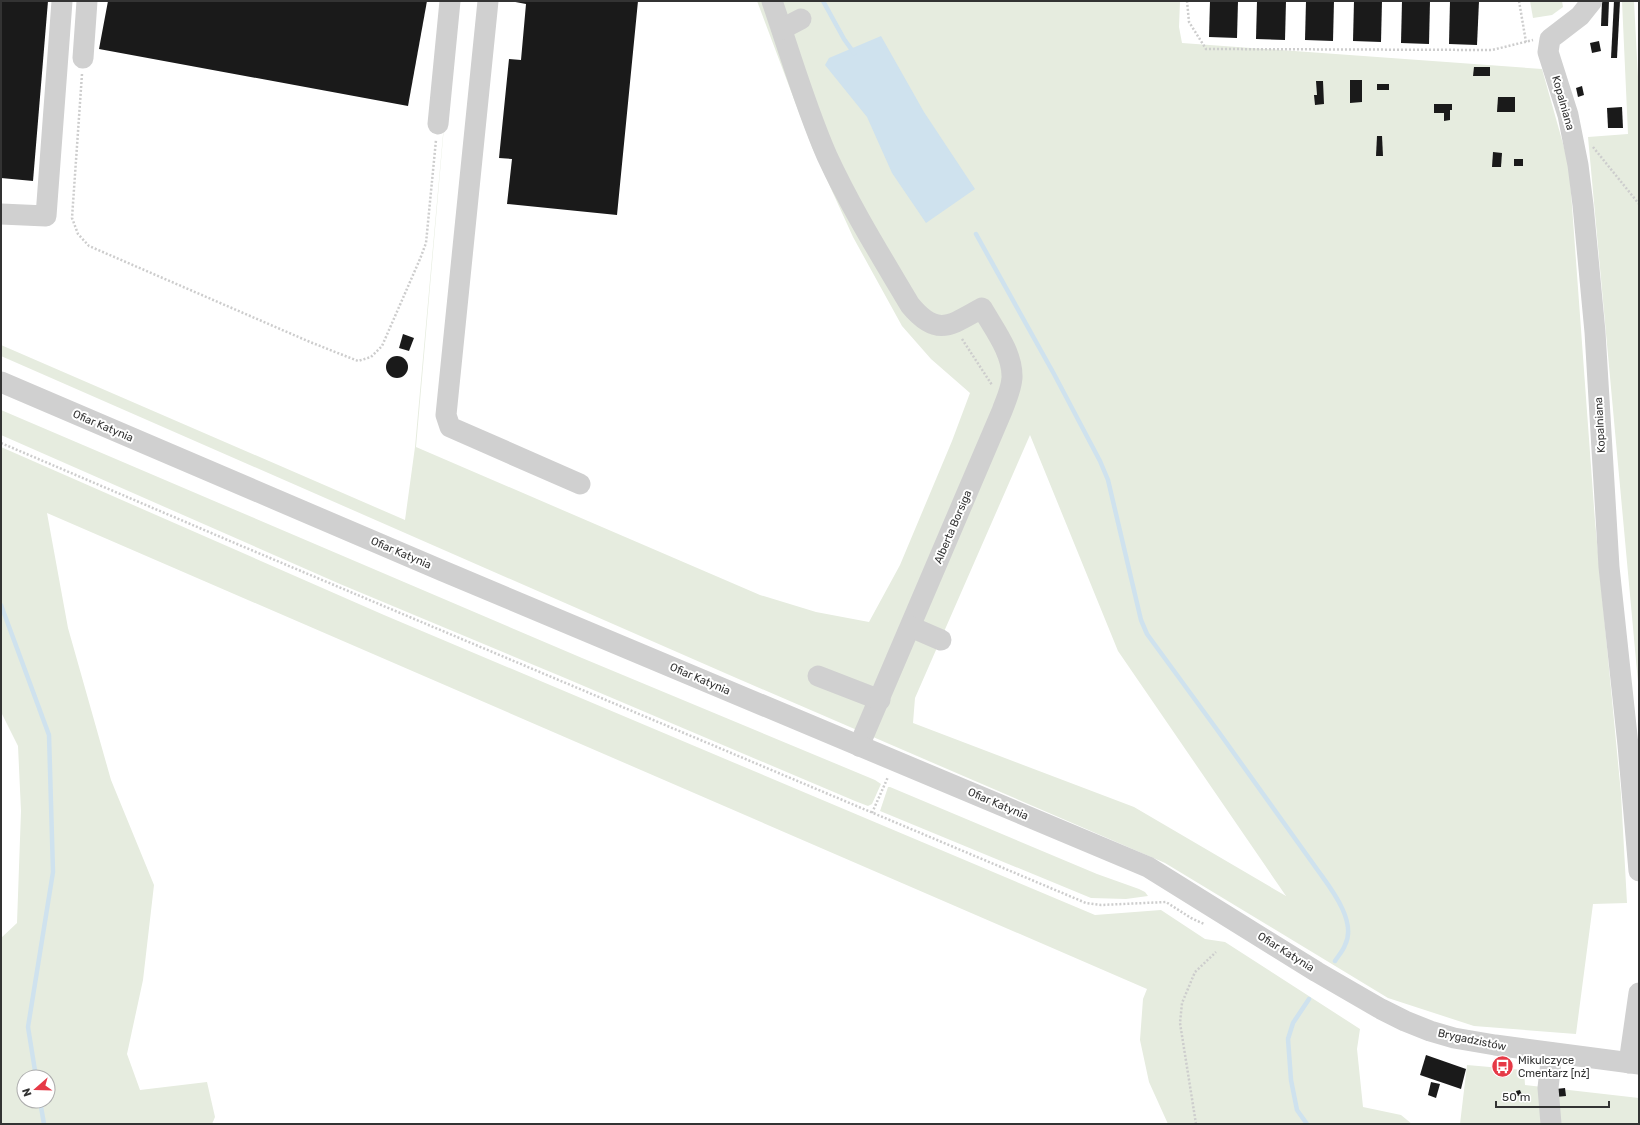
<svg xmlns="http://www.w3.org/2000/svg" width="1640" height="1125" font-family="Rubik,sans-serif">
<rect width="100%" height="100%" fill="#fff"/>
<!-- green -->
<g fill="#e6ecdf" fill-rule="evenodd">
<path d="M455 1 416 447 760 595 816 612 869 622 900 565 952 441 970 393 931 359 902 326 853 237 812 147 757 1H1180L1179 27 1182 43 1542 69 1569 165 1595 521 1621 794 1627 903 1593 904 1576 1034 1474 1026 1388 998 1165 863 734 677 1 356V345L405 520 415 447ZM1030 435 1118 651 1286 896 1134 807 913 723 915 698Z"/>
<path d="M1530 1H1562L1563 7 1552 15 1533 18Z"/>
<path d="M1622 1H1634L1639 96V693L1588 137 1628 134Z"/>
<path d="M1 410 582 658 875 780 881 784 872 804 868 806 855 801 565 678 340 584 1 435Z"/>
<path d="M1 447 384 615 1095 915 1161 910 1205 939 1225 942 1360 1029 1357 1049 1363 1107 1401 1115 1412 1124H1168L1149 1082 1140 1040 1143 999 1147 989 47 513 68 628 111 780 154 885 143 980 127 1054 140 1090 207 1082 215 1117 212 1124H1V938L17 923 21 811 18 746 1 712ZM24 1077H48V1101H24Z"/>
<path d="M888 787H890L1097 874 1139 889 1145 892 1148 896 1126 899 1091 898 880 811Z"/>
<path d="M1467 1065 1524 1070 1525 1085 1639 1098V1124H1460Z"/>
</g>
<!-- water -->
<path fill="#cfe2ee" d="M881 36 924 112 975 189 926 223 892 173 867 117 825 65 829 58Z"/>
<g fill="none" stroke-linecap="round" stroke-linejoin="round">
<!-- stream -->
<g stroke="#cfe2ee" stroke-width="4.5">
<path d="M823 1 844 39 854 53"/>
<path d="M976 234 1054 374 1100 461 1108 480 1141 620 1147 634 1218 731 1319 872C1332 890 1357 922 1345 945 1343 951 1338 956 1335 961"/>
<path d="M1 605 49 735 53 872 28 1027 36 1077"/>
<path d="M40 1101 44 1124"/>
<path d="M1307 1124 1297 1110 1291 1080 1288 1039 1293 1023 1309 999"/>
</g>
</g>
<!-- building -->
<g fill="#1a1a1a">
<path d="M1 1H48L33 181 1 178Z"/>
<path d="M108 1H427L408 106 99 49Z"/>
<path d="M510 1H638L617 215 507 204 512 159 499 158 509 59 521 60 526 4Z"/>
<path d="M1210 1H1238L1237 38 1209 37Z"/>
<path d="M1257 1H1286L1285 40 1256 39Z"/>
<path d="M1306 1H1334L1333 41 1305 40Z"/>
<path d="M1354 1H1382L1381 42 1353 41Z"/>
<path d="M1402 1H1430L1429 44 1401 43Z"/>
<path d="M1450 1H1479L1477 45 1449 44Z"/>
<path d="M1602 1H1609L1608 26H1601Z"/>
<path d="M1614 1H1620L1617 58H1611Z"/>
<path d="M1599 41 1601 51 1592 53 1590 43Z"/>
<path d="M1474 67H1490V76H1473Z"/>
<path d="M1350 80H1362V102L1350 103Z"/>
<path d="M1316 81H1323L1324 104 1315 105 1314 95H1317Z"/>
<rect x="1377" y="84" width="12" height="6"/>
<path d="M1582 86 1584 95 1578 97 1576 88Z"/>
<path d="M1498 97H1515V112H1497Z"/>
<path d="M1434 104H1452V110H1450V120L1444 121V113H1434Z"/>
<path d="M1622 107 1623 128H1608L1607 108Z"/>
<path d="M1377 136H1382L1383 156H1376Z"/>
<path d="M1493 152 1502 153 1501 167H1492Z"/>
<rect x="1514" y="159" width="9" height="7"/>
<path d="M403 334 414 338 409 351 399 348Z"/>
<circle cx="397" cy="367" r="11"/>
<path d="M1426 1055 1466 1069 1461 1089 1420 1075Z"/>
<path d="M1431 1082 1440 1084 1436 1098 1428 1095Z"/>
<path d="M1565 1088 1566 1096 1556 1097V1089Z"/>
<path d="M1520 1090 1522 1095 1517 1096 1516 1091Z"/>
</g>
<g fill="none" stroke-linecap="round" stroke-linejoin="round">
<!-- path -->
<g stroke="#cdcdcd" stroke-width="2.5" stroke-dasharray="2 2" stroke-linecap="butt">
<path d="M1187 1 1189 22 1206 49 1492 50 1533 40"/>
<path d="M1519 1 1526 42"/>
<path d="M82 74 72 218 78 234 89 246 310 342 358 361 371 357 382 346 420 259 426 243 436 140"/>
<path d="M1593 147 1639 204"/>
<path d="M962 339 992 385"/>
<path d="M1 443 237 544 1086 903 1101 905 1166 902 1191 918 1204 924"/>
<path d="M872 813 888 777"/>
<path d="M1196 1124 1180 1023 1182 1003 1195 972 1216 952"/>
</g>
<!-- minor -->
<g stroke="#d0d0d0" stroke-width="21">
<path d="M488 1 446 415 450 427 580 484"/>
<path d="M772 1C790 53 805 106 827 156 851 208 881 256 910 305 937 338 951 325 982 308 994 329 1013 353 1012 378 1011 390 1006 400 1002 411L859 746"/>
<path d="M1592 1 1580 16 1550 39 1548 52 1568 115 1578 165 1583 205 1595 332 1609 567 1628 745 1639 871"/>
<path d="M782 29 801 19"/>
<path d="M83 58 87 1"/>
<path d="M438 124 450 1"/>
<path d="M1 214 46 216 62 1"/>
<path d="M1 382 443 571 1148 867 1317 972 1381 1009 1405 1021 1430 1031 1454 1038 1495 1045 1639 1064"/>
<path d="M911 627 941 640"/>
<path d="M818 676 880 700"/>
<path d="M1629 1063 1639 993"/>
<path d="M1551 1124 1548 1088 1552 1053"/>
</g>
</g>
<!-- icons -->
<defs>
<symbol id="bus-disc" viewBox="-11 -11 22 22"><circle r="9.5" fill="#e63946" stroke="#fff"/><path d="M-5-6H5V4H4V6H2V4H-2V6H-4V4H-5ZM-3.5-4V0h7V-4ZM-3.5 1.2v1.5H-2V1.2ZM2 1.2v1.5H3.5V1.2Z" fill="#fff"/></symbol>
</defs>
<g fill-rule="evenodd">
<use href="#bus-disc" x="1490" y="1054" width="25" height="25"/>
</g>
<g text-anchor="middle" dominant-baseline="central" stroke-width="4" stroke-linejoin="round" paint-order="stroke">
<!-- street labels -->
<g font-size="11" fill="#333" stroke="#fff">
<text transform="translate(1563 103) rotate(74)">Kopalniana</text>
<text transform="translate(1600 425) rotate(-93)">Kopalniana</text>
<text transform="translate(103 426) rotate(23)">Ofiar Katynia</text>
<text transform="translate(953 527) rotate(-67)">Alberta Borsiga</text>
<text transform="translate(401 553) rotate(23)">Ofiar Katynia</text>
<text transform="translate(700 679) rotate(23)">Ofiar Katynia</text>
<text transform="translate(998 804) rotate(23)">Ofiar Katynia</text>
<text transform="translate(1286 952) rotate(32)">Ofiar Katynia</text>
<text transform="translate(1472 1040) rotate(12)">Brygadzistów</text>
</g>
<!-- poi labels -->
<g font-size="11" fill="#333" stroke="#fff" text-anchor="start">
<text x="1518" y="1060">Mikulczyce<tspan x="1518" dy="13">Cmentarz [nż]</tspan></text>
</g>
</g>
<!-- border -->
<rect width="1640" height="1125" fill="none" stroke="#333333" stroke-width="4"/>
<!-- north arrow -->
<g transform="translate(36 1089) rotate(250)"><circle r="19" fill="#ffffff" stroke="#adadad"/>
<path d="M0-3L7 15L0 10L-7 15Z" fill="#e63946"/>
<text y="-6" font-size="11" font-weight="bold" text-anchor="middle" fill="#333333">N</text>
</g>
<!-- scale -->
<path d="M1496 1101v6h113v-6" fill="none" stroke="#333333" stroke-width="2"/>
<text x="1502" y="1101" font-size="12" fill="#333333" stroke="#ffffff" stroke-width="3" paint-order="stroke">50 m</text>
</svg>
